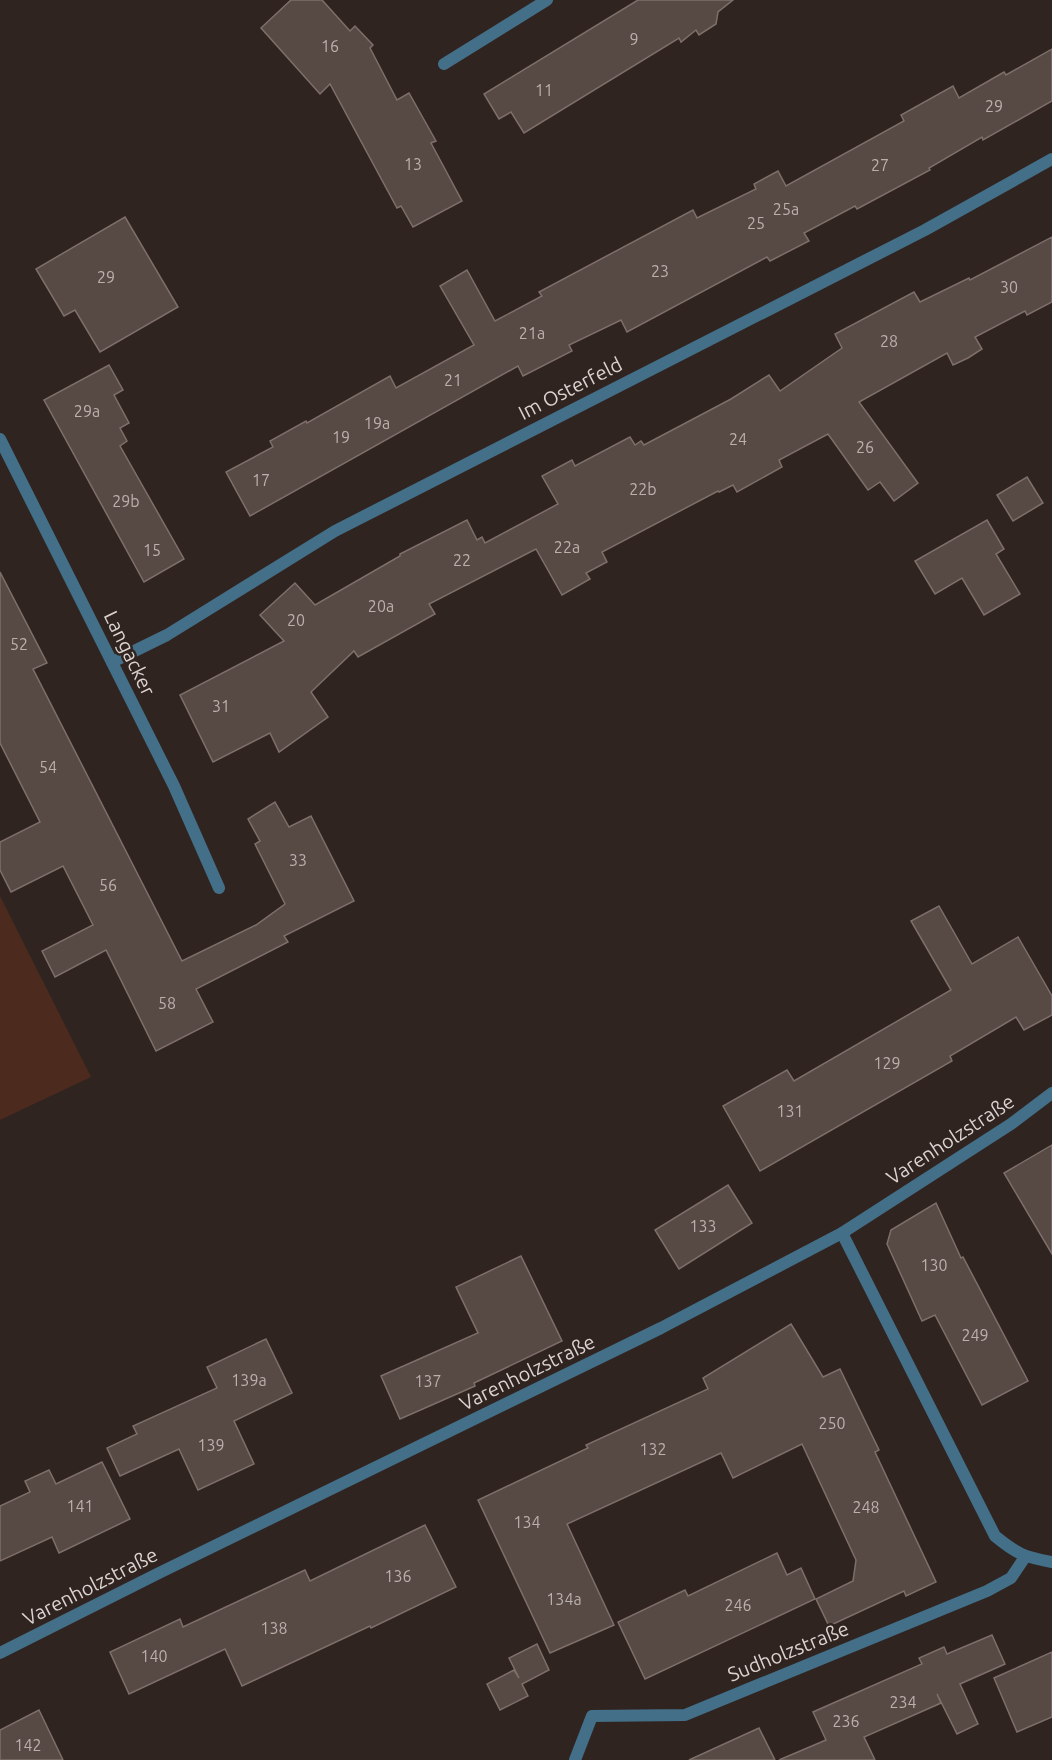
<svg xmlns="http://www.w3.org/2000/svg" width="1052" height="1760" font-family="Ubuntu,sans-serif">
<rect width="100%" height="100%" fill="#302420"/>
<!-- green -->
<path fill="#4c2a1e" d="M0 896 91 1077 0 1120Z"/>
<!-- building -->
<g fill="#574944" stroke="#7e6f6a" stroke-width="1.5">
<path d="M291 0H322L350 31 355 26 373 45 370 48 397 100 409 93 436 141 431 143 462 201 413 227 401 206 397 208 330 84 320 94 261 28Z"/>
<path d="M638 0H733L718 12 716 24 699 35 696 30 681 42 679 38 524 133 511 112 499 119 484 94Z"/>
<path d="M1052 49V101L983 140 982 137 929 168 930 170 857 209 855 206 804 233 809 241 770 261 767 257 627 332 621 320 569 345 572 351 523 376 518 366 250 516 226 472 273 447 270 441 306 421 307 423 390 376 396 388 474 345 440 286 467 270 495 321 542 296 539 292 693 210 697 218 756 189 754 184 778 171 786 186 904 121 901 115 953 86 959 98 1004 72 1006 75Z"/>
<path d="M125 217 178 307 100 352 75 310 64 316 36 269Z"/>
<path d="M1052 237V302L1027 315 1025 311 975 337 982 349 968 358 953 365 947 353 859 402 918 483 894 501 880 482 868 490 828 434 779 460 782 467 737 492 733 485 719 492 718 491 602 552 607 562 586 573 590 579 562 595 536 549 429 604 435 614 358 657 354 651 311 692 328 717 279 752 270 733 213 762 180 695 284 641 260 615 295 583 315 605 400 556V554L467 520 477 540 482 537 485 543 558 504 542 476 572 460 575 466 630 437 635 445 641 441 644 445 731 399 769 375 780 391 842 348 835 334 914 292 920 302 969 278 970 280Z"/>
<path d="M109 365 123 390 114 395 129 423 120 428 127 441 120 446 184 559 144 582 44 400Z"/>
<path d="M1027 477 1043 503 1013 521 997 495Z"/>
<path d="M987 520 1004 549 996 554 1020 594 984 615 962 578 935 594 915 561Z"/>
<path d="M0 572 47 663 33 669 182 961 256 925 285 904 255 844 260 841 248 819 275 802 289 827 311 816 354 901 284 936 288 942 196 989 213 1022 156 1051 106 950 55 977 42 951 93 925 63 866 11 892 0 870V842L40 822 0 743Z"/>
<path d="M939 906 972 964 1018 937 1052 996V1015L1024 1030 1016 1017 950 1056 952 1061 760 1171 723 1106 787 1070 794 1081 951 990 911 921Z"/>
<path d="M1052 1145V1254L1004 1173Z"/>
<path d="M728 1185 752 1223 679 1269 655 1230Z"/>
<path d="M936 1203 961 1258 963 1257 1028 1381 982 1405 935 1315 922 1321 887 1244 891 1230Z"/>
<path d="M521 1256 562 1341 474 1383 475 1386 400 1419 381 1376 478 1333 456 1287Z"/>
<path d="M791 1324 823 1377 840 1369 879 1450 875 1452 936 1582 906 1596 904 1591 829 1626 816 1599 853 1581 856 1560 802 1444 733 1478 721 1453 567 1524 614 1625 550 1653 478 1500 588 1448 586 1445 708 1389 703 1378Z"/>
<path d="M266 1339 292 1393 234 1421 254 1464 198 1490 179 1449 120 1476 107 1448 137 1434 133 1426 217 1388 207 1367Z"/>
<path d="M102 1462 130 1519 59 1553 52 1537 0 1561V1506L30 1492 25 1481 49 1470 56 1484Z"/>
<path d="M425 1525 456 1587 371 1628 370 1626 242 1686 225 1649 129 1694 110 1652 180 1619 183 1627 305 1570 310 1581Z"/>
<path d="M777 1553 787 1575 801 1568 815 1599 645 1679 618 1622 685 1590 688 1596Z"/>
<path d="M992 1635 1005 1664 960 1684 978 1724 957 1734 937 1694 941 1703 864 1737 875 1760H779L826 1740 813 1712 922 1664 919 1658 944 1647 947 1654Z"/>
<path d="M537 1644 549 1670 522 1684 528 1696 500 1710 487 1684 514 1670 519 1678 509 1658Z"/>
<path d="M1052 1652V1717L1017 1732 994 1678Z"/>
<path d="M39 1710 63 1760H0V1730Z"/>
<path d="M759 1728 775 1760H689Z"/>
</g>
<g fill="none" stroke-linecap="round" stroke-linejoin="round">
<!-- minor -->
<g stroke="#436f88" stroke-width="12">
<path d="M444 64 547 0"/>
<path d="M0 439 174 786 219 888"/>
<path d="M112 662 167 635 335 531 925 230 1052 159"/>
<path d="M842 1233 995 1536C1017 1554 1024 1557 1052 1562"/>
<path d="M575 1760 592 1716 685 1715 987 1591 1011 1578 1025 1557"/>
</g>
<!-- tertiary -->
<path stroke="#436f88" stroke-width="12" d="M0 1653 159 1573 661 1328 842 1233 1011 1124 1052 1093"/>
</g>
<g text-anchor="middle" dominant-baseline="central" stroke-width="5" stroke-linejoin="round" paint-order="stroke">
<!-- number labels -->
<g font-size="16" fill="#bab0ad">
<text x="634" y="39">9</text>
<text x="330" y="46">16</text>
<text x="544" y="90">11</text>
<text x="994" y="106">29</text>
<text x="413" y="164">13</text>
<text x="880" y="165">27</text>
<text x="786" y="209">25a</text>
<text x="756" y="223">25</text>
<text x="660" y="271">23</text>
<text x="106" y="277">29</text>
<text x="1009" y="287">30</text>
<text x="532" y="333">21a</text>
<text x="889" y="341">28</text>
<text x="453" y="380">21</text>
<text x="87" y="411">29a</text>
<text x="377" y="423">19a</text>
<text x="341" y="437">19</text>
<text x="738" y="439">24</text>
<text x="865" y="447">26</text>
<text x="261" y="480">17</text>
<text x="643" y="489">22b</text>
<text x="126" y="501">29b</text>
<text x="567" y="547">22a</text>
<text x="152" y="550">15</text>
<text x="462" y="560">22</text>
<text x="381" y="606">20a</text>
<text x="296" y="620">20</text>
<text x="19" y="644">52</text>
<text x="221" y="706">31</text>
<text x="48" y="767">54</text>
<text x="298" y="860">33</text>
<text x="108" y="885">56</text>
<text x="167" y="1003">58</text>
<text x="887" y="1063">129</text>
<text x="790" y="1111">131</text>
<text x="703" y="1226">133</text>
<text x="934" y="1265">130</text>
<text x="975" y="1335">249</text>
<text x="249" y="1380">139a</text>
<text x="428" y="1381">137</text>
<text x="832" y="1423">250</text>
<text x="211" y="1445">139</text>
<text x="653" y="1449">132</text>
<text x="80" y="1506">141</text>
<text x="866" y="1507">248</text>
<text x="527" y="1522">134</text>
<text x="398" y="1576">136</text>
<text x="564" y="1599">134a</text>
<text x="738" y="1605">246</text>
<text x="274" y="1628">138</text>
<text x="154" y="1656">140</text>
<text x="903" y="1702">234</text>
<text x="846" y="1721">236</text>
<text x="28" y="1745">142</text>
</g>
<!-- street labels -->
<g font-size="20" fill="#dbd3d0" stroke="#302420">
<text transform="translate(570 388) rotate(-27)">Im Osterfeld</text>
<text transform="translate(130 653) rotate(64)">Langacker</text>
<text transform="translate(950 1139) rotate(-33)">Varenholzstraße</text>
<text transform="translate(527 1372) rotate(-26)">Varenholzstraße</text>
<text transform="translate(90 1586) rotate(-27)">Varenholzstraße</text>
<text transform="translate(788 1651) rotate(-22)">Sudholzstraße</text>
</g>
</g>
</svg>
